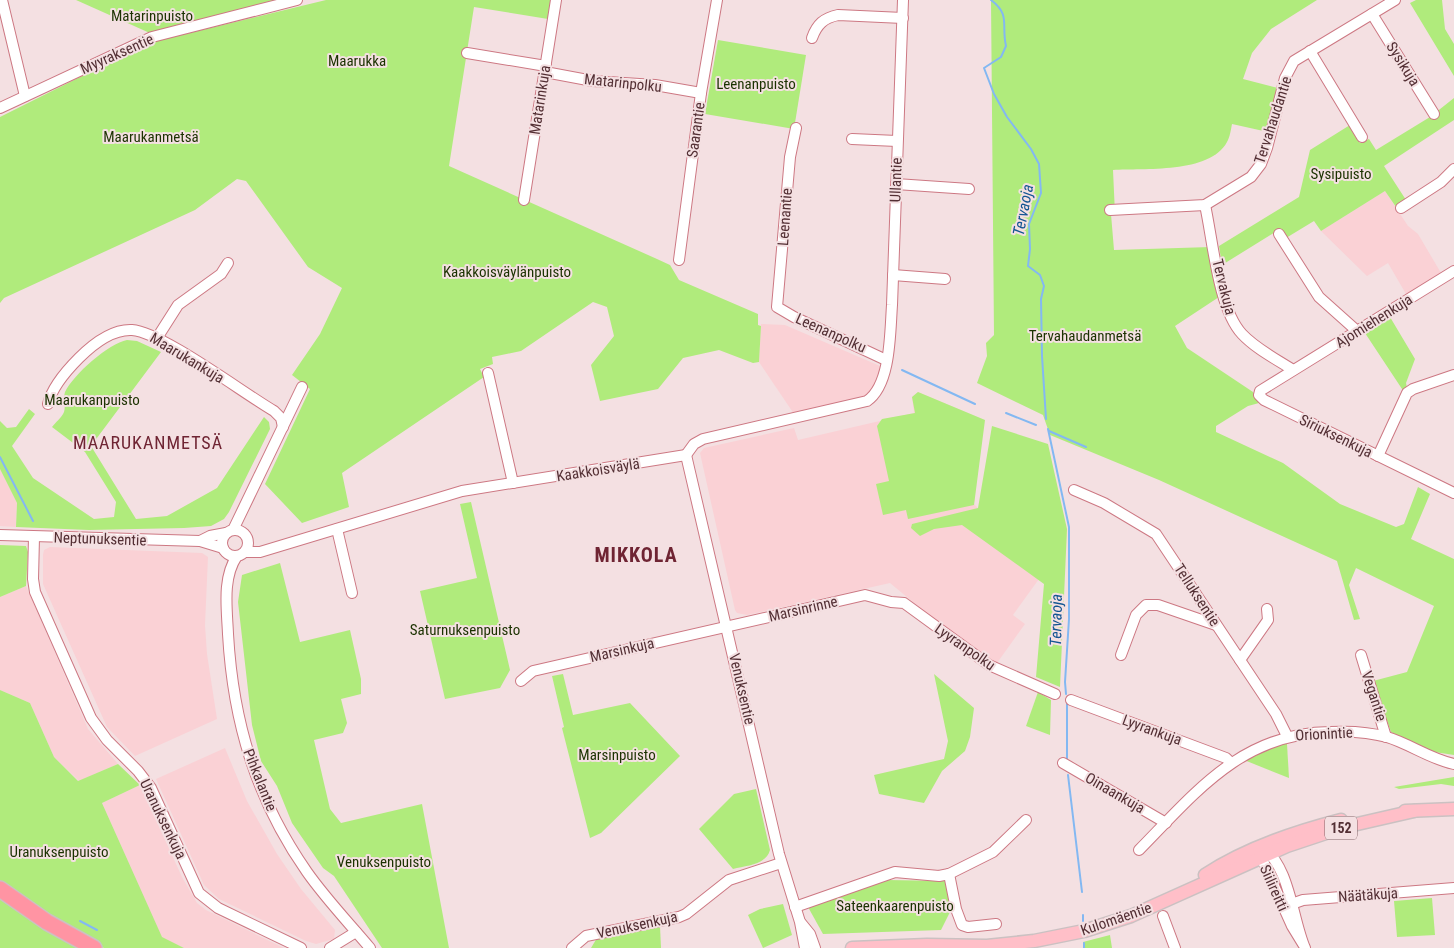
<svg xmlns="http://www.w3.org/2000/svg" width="1454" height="948" font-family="'Roboto Condensed',sans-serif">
<rect width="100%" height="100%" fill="#f4e0e2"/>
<!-- built -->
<g fill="#fad1d5">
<path d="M1385 191 1408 226 1418 234 1441 273 1406 294 1388 263 1367 276 1321 231Z"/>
<path d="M761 324 785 325 880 366 878 386 867 397 794 414 759 362Z"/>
<path d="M918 392 984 420 974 504 992 522 1052 561 1013 615 1025 624 997 663 989 665 890 583 747 615 737 613 735 610 700 453 704 448 794 428 798 440 914 413 912 397Z"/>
<path d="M0 469 17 503 16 527 0 526Z"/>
<path d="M50 547 202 553 208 557 205 625 207 654 217 719 135 756 107 727 43 584V555L44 550Z"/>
<path d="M26 586 88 729 118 764 79 781 54 757 30 703 0 690V597Z"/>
<path d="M225 748 247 801 277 854 301 889 335 930 334 939 316 944 306 941 219 899 204 885 156 779Z"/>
<path d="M140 785 182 877 197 903 206 910 284 948H184L162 938 102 803Z"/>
</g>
<!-- green -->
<g fill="#b0eb7c">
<path d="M76 0H282L152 34Z"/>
<path d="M326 0H551L548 19 474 7 449 166 657 259 670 265 679 280 758 314V325L761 326 759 362 753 363 719 350 683 358 658 389 600 401 591 365 614 336 607 307 593 302 521 351 492 357 493 364 480 369 484 377 342 473 349 507 302 523 265 484 310 389 292 375 320 334 342 288 308 267 246 181 237 179 195 210 4 298 0 303V117L148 43Z"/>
<path d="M991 0H1317L1271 29 1252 53 1243 79 1278 88 1268 132 1232 124C1231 129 1230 137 1227 142 1210 174 1143 168 1113 170L1115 214H1111L1114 250 1211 247 1219 297 1175 326 1187 348 1253 392 1259 403 1248 406 1216 426V432L1283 463 1340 504 1396 527 1404 524 1418 487 1430 494 1411 539 1454 559V755L1428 751 1391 732 1373 681 1407 672 1434 606 1356 568 1349 585 1360 619 1354 620 1337 561 1159 480 1050 435 1043 415 977 383 987 356 986 343 994 335Z"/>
<path d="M1416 0H1442L1445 29 1454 44V76L1410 3Z"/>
<path d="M718 40 806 55 794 129 705 114Z"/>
<path d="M1454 98V120L1384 166 1406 200 1396 207 1385 191 1321 231 1314 221 1286 238 1280 229 1222 265 1219 246 1299 197 1310 150 1350 125 1360 143 1369 139 1376 150 1430 117Z"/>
<path d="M1390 317 1415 359 1406 383 1407 388 1404 392 1365 333Z"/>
<path d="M127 340 137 341 161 352 91 446 136 519 167 516 217 488 264 417 269 422 270 429 229 512 224 519 211 526 184 528 89 530 16 527 17 503 0 469V421L7 428 16 427 29 409 35 414 12 446 33 478 94 519 114 517 116 502 85 452 52 427C55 423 62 417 64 412 66 406 63 398 65 392 73 375 109 343 127 340Z"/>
<path d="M918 392 985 420 974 505 908 519 906 510 883 515 876 484 889 481 877 426 882 419 915 413 912 397Z"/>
<path d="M992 426 1048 444 1067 529 1060 687 1036 677 1044 584 962 525 934 529 920 536 911 528 912 524 978 508Z"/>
<path d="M471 502 510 670 500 688 445 699 420 591 477 578 460 504Z"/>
<path d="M0 545 26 546 28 552 26 586 0 597Z"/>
<path d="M280 563 300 642 350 630 361 679V694L341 699 347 723 343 733 314 740 330 809 341 823 422 804 449 948H382L334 876 323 868 292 823 277 786 261 761 252 725 238 602 242 575Z"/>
<path d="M563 674 573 715 630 703 680 756 601 833 590 838 562 728 564 727 552 676Z"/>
<path d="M934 674 974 708 970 737 965 751 942 771 924 803 879 794 874 775 944 759 948 741Z"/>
<path d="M0 690 30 703 54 757 78 781 118 764 140 785 102 803 162 937 184 948H104L79 935 0 884Z"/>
<path d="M1038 692 1051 700 1050 735 1026 726Z"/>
<path d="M1283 743 1287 744 1289 778 1244 760Z"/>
<path d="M1454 777V786L1441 784 1399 789 1394 787Z"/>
<path d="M756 789 770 850C766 865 747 865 733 869L699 829 734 794Z"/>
<path d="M886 880 947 881 952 908 941 930 823 934 808 907Z"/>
<path d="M0 895 86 948H0Z"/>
<path d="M1432 898 1435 935 1397 937 1394 901Z"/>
<path d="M783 904 792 935 763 948 748 915 760 909Z"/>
<path d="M660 926 661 948H591L597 938Z"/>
<path d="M1110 935 1112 948H1084L1083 942Z"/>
</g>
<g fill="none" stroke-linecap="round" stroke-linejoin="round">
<!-- stream -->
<g stroke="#83b8f2" stroke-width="2">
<path d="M991 0C1011 15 1001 25 1006 46L1001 57 984 68 994 94 1007 117 1031 149 1039 164 1041 193 1029 224 1030 249 1028 266 1040 275 1044 286 1041 299 1042 356 1046 419"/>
<path d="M902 370 975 404"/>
<path d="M1006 413 1036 425"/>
<path d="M1048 429 1069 527V619L1065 682 1066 694"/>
<path d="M1049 431 1086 447"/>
<path d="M0 457 33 521"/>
<path d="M1067 759V704"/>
<path d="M1068 775 1082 892"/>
<path d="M1083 915V921"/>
<path d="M80 921 97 930"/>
<path d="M1084 943V948"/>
</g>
<defs>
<g id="minor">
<path d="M2 0 25 96"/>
<path d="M1372 14 1434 114"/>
<path d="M812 38C817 24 824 18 838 15L903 18"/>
<path d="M1310 51 1362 137"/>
<path d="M467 53 546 66"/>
<path d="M545 72 593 81 655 85 701 93"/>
<path d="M0 108 152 37 297 0"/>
<path d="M796 128 790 157 777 307 794 317 886 360"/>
<path d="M852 139 897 141"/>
<path d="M896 184 969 189"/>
<path d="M524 200 556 0"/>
<path d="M1205 205C1213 241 1218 308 1242 334 1256 349 1276 359 1293 370"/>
<path d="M1401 208 1441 182 1454 169"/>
<path d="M1110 210 1205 205 1251 177 1261 164 1267 148 1285 78 1294 61 1395 0"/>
<path d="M1279 234 1319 297 1357 331"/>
<path d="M679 260 701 93 717 0"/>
<path d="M1454 271 1260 391 1259 395 1264 400 1454 493"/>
<path d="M893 275 945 279"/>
<path d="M157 338 178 305 221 274 228 263"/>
<path d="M488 373 513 483"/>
<path d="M48 404C52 387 66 371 79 358 93 344 112 329 132 330 162 332 243 393 274 411L281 418 283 427"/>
<path d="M686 455 694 444 703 439 867 401C891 385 890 332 892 305L903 0"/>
<path d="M686 455 779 854 800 922 805 948"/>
<path d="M1378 456 1407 393 1413 389 1454 375"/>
<path d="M1074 490 1104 503 1156 534 1276 714 1287 736"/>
<path d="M337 529 352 593"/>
<circle cx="235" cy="543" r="13"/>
<path d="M233 530 302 387"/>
<path d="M0 535 200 541 223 548"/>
<path d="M34 537 33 579 35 592 91 718 107 740 138 771 151 788 199 893 218 908 301 948"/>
<path d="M200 541 210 536 226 533"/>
<path d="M245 552H260L462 491 686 455"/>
<path d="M237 556C222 578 227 609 228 634 233 722 256 799 307 872 326 899 349 923 370 948"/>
<path d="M1121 655 1136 615 1146 605H1158L1216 625"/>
<path d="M1361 655 1386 737"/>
<path d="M1240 660 1268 620 1267 609"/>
<path d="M521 681 533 671 865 595 891 602 904 603 989 665 1055 694"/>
<path d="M1071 700 1226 758 1230 762"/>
<path d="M1063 763 1166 823"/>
<path d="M1139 850C1196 792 1242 733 1330 732 1349 731 1369 732 1387 737 1410 744 1430 759 1454 764"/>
<path d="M949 874 956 909 962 925 968 927 996 924"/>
<path d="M1286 906 1303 900 1454 888"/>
<path d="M795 907 895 872 939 876 949 874 993 852 1026 820"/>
<path d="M1163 916 1175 948"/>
<path d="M801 923 810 934 815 948"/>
<path d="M1303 944 1292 926 1261 857V846C1290 865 1292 918 1305 948"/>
<path d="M330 948 356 932"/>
<path d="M572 948 586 936 679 917 686 914 729 880 781 863"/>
</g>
<g id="major">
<path d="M1405 811 1454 809"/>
<path d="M1205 875C1246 848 1294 832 1341 820"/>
<path d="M852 948 927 945 987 946 1034 941 1084 931 1131 916 1287 846 1344 827 1414 811"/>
</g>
<path id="highway" d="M0 889 47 922 94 948"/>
</defs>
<!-- minor casing -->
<use href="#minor" stroke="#cd7883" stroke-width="12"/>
<!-- major casing -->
<use href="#major" stroke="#cbc1c2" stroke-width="15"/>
<!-- highway casing -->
<use href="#highway" stroke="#cbc1c2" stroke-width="18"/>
<!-- minor -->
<use href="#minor" stroke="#fff" stroke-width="10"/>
<!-- major -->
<use href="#major" stroke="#ffbfc8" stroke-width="12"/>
<!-- highway -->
<use href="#highway" stroke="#ff94a3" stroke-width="15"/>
</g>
<g text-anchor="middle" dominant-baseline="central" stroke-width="4" stroke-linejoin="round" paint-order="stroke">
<!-- shield labels -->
<rect fill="#f4e0e2" stroke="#836468" stroke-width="1" x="1325" y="816.5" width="32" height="23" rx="4"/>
<g font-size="14" font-weight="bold" fill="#532f34">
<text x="1341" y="828">152</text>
</g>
<!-- park labels -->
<g font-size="15" fill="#1b3200" stroke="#f4e0e2">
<text x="152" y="16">Matarinpuisto</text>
<text x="357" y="61">Maarukka</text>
<text x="756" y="84">Leenanpuisto</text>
<text x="151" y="137">Maarukanmetsä</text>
<text x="1341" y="174">Sysipuisto</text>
<text x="507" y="272">Kaakkoisväylänpuisto</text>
<text x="1085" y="336">Tervahaudanmetsä</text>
<text x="92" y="400">Maarukanpuisto</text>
<text x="465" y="630">Saturnuksenpuisto</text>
<text x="617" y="755">Marsinpuisto</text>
<text x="59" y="852">Uranuksenpuisto</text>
<text x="384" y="862">Venuksenpuisto</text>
<text x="895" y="906">Sateenkaarenpuisto</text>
</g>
<!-- street labels -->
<g font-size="15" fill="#532f34" stroke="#f4e0e2">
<text transform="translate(117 54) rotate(-24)">Myyraksentie</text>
<text transform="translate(1403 64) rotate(58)">Sysikuja</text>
<text transform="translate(623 83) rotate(6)">Matarinpolku</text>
<text transform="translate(540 100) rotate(-81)">Matarinkuja</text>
<text transform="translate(1273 120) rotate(-72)">Tervahaudantie</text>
<text transform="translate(696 130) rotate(-82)">Saarantie</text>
<text transform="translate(896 180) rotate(-88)">Ullantie</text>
<text transform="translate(785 217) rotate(-86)">Leenantie</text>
<text transform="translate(1224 287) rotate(76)">Tervakuja</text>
<text transform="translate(1374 321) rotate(-32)">Ajomiehenkuja</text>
<text transform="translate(831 333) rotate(24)">Leenanpolku</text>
<text transform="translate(187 358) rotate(31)">Maarukankuja</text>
<text transform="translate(1336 436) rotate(26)">Siriuksenkuja</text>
<text transform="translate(598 470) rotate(-9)">Kaakkoisväylä</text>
<text transform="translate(100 539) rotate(2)">Neptunuksentie</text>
<text transform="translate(1197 595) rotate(57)">Telluksentie</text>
<text transform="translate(803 609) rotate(-13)">Marsinrinne</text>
<text transform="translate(965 647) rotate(35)">Lyyranpolku</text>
<text transform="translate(622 650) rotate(-13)">Marsinkuja</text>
<text transform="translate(742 689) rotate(77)">Venuksentie</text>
<text transform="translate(1374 696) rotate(72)">Vegantie</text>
<text transform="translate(1152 730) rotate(20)">Lyyrankuja</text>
<text transform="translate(1324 734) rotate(-3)">Orionintie</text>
<text transform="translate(260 780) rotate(68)">Pihkalantie</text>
<text transform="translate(1115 793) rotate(30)">Oinaankuja</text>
<text transform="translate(163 819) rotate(64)">Uranuksenkuja</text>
<text transform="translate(1274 888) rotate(66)">Siilireitti</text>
<text transform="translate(1368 895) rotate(-4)">Näätäkuja</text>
<text transform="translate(1116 919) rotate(-19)">Kulomäentie</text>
<text transform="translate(637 925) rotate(-12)">Venuksenkuja</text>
</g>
<!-- water labels -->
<g font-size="16" font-style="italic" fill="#135592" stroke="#f4e0e2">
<text transform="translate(1023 210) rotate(-79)">Tervaoja</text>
<text transform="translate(1056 620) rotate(-89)">Tervaoja</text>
</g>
<!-- quarter labels -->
<g font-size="18" letter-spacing="1" fill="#6f2433" stroke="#f4e0e2">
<text x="148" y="442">MAARUKANMETSÄ</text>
</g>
<!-- district labels -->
<g font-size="20" font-weight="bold" letter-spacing="1" fill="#6f2433" stroke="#f4e0e2">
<text x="636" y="555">MIKKOLA</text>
</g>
</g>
</svg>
